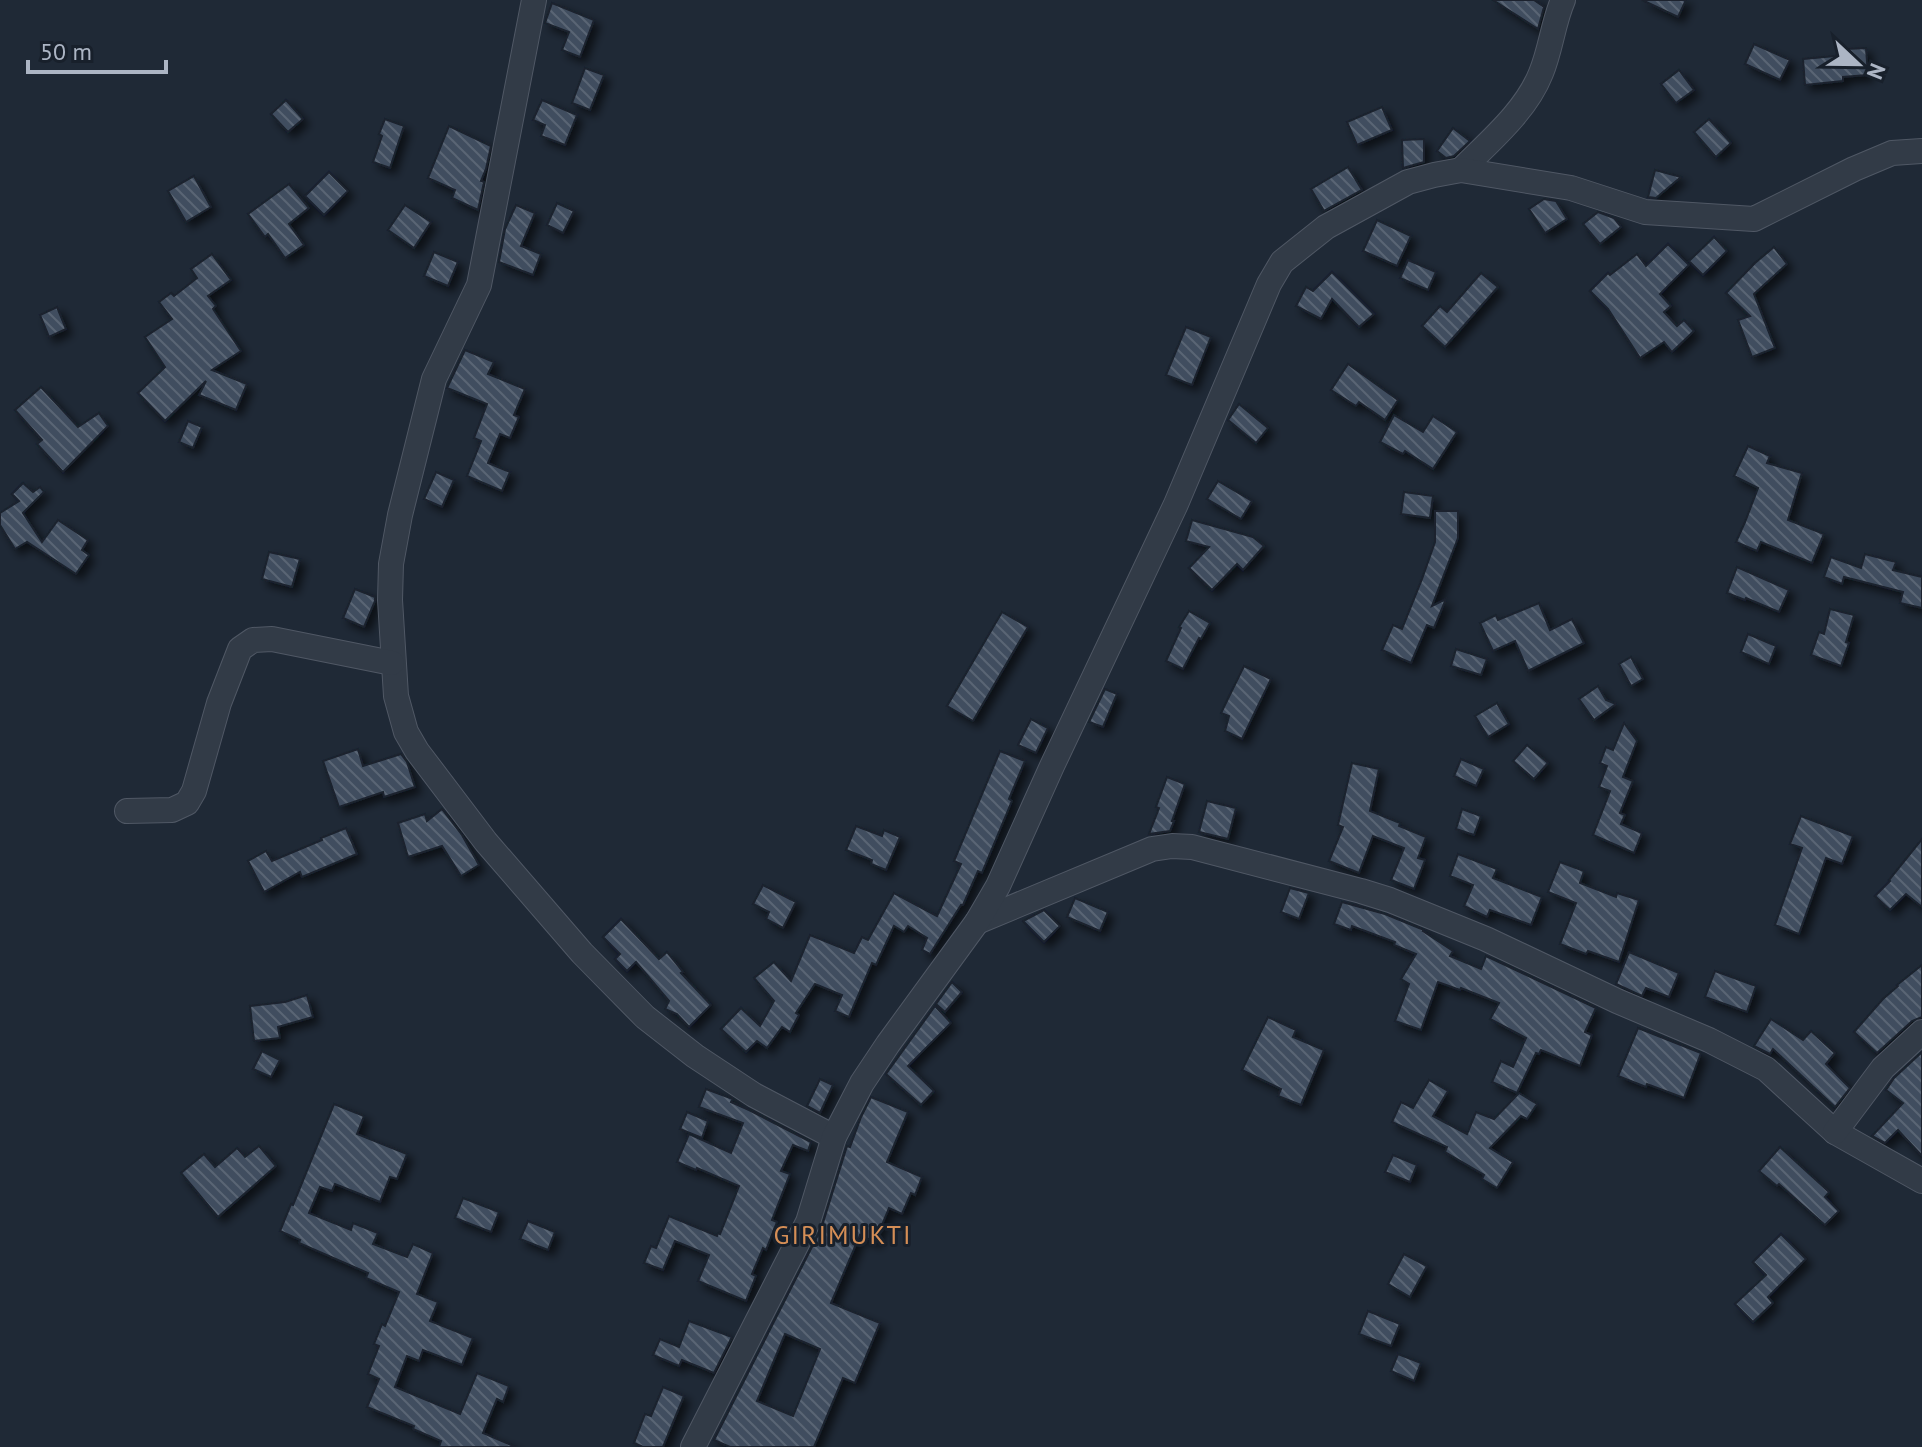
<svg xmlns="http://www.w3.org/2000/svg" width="1922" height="1447" font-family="'PT Sans',sans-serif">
<defs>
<pattern id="building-back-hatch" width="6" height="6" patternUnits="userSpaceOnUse" patternTransform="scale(2)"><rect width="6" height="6" fill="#414e5f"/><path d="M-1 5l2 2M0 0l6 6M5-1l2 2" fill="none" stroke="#5a6574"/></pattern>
<filter id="shadow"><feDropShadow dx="5.5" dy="5.5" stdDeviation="4" flood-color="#0009"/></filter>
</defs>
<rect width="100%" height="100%" fill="#1f2936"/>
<!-- building -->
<g fill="url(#building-back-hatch)" stroke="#1a222d" stroke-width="2" fill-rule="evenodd" filter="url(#shadow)">
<path d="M1493 0H1534L1544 7 1538 29Z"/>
<path d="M1642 0H1686L1678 17Z"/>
<path d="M552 3 594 20 580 57 562 50 569 32 545 23Z"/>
<path d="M1754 44 1790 60 1780 80 1745 64Z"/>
<path d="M1866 48 1868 75 1843 77V81L1805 85 1803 59 1845 55V49Z"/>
<path d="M585 68 604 75 590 110 572 103Z"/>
<path d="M1679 70 1694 90 1676 103 1661 84Z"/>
<path d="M286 100 303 119 288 132 271 114Z"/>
<path d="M542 100 577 115 565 145 541 136 545 125 533 120Z"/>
<path d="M1382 107 1392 130 1357 145 1347 122Z"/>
<path d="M385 119 404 126 390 168 373 162 382 136 379 134Z"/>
<path d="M1709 119 1731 143 1716 157 1694 132Z"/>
<path d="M449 126 491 146 486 169 481 181 484 182 478 210 452 198 455 190 428 178Z"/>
<path d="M1453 128 1470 141 1454 156 1446 158 1437 151Z"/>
<path d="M1424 139V162L1403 168 1402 140Z"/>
<path d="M1348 167 1362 190 1324 211 1311 189Z"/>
<path d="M1655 170 1681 177 1656 198 1648 197Z"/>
<path d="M329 172 348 191 324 215 305 196Z"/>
<path d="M194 176 211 207 186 222 168 191Z"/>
<path d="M289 184 309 208 289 224 304 245 285 258 268 234 265 237 248 214Z"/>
<path d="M1544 199 1556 201 1567 219 1545 233 1529 209Z"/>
<path d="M557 203 574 211 563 233 547 225Z"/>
<path d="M405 205 431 222 414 248 388 230Z"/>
<path d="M516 205 535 213 521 246 541 254 533 275 499 262 505 229Z"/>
<path d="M1598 212 1614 218 1621 227 1600 244 1583 224Z"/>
<path d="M1377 220 1411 236 1397 266 1363 251Z"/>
<path d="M1714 237 1727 251 1703 275 1689 261Z"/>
<path d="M1668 244 1689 265 1660 294 1671 306 1664 312 1677 326 1684 320 1694 331 1672 352 1664 342 1640 358 1608 309 1590 291 1608 273 1610 275 1637 254 1646 266Z"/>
<path d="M1774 247 1787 264 1754 294 1775 348 1752 357 1738 320 1750 316 1726 293 1755 263Z"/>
<path d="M434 252 458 262 448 286 424 276Z"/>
<path d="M212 254 231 280 208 296 216 306 213 309 241 351 212 370 247 384 236 410 199 395 206 381 165 421 138 393 165 367 145 337 172 319 159 302 171 293 174 296 197 278 191 269Z"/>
<path d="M1408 260 1436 272 1428 290 1400 278Z"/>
<path d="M1332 272 1374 314 1359 327 1332 299 1321 319 1296 306 1306 287 1313 291Z"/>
<path d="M1481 273 1498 287 1445 347 1422 326 1440 306 1447 312Z"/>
<path d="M57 307 66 329 49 337 40 315Z"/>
<path d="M1186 327 1211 337 1192 385 1166 375Z"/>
<path d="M465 350 494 362 488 374 525 389 514 415 519 417 510 438 500 434 488 463 510 472 502 491 467 476 481 441 474 438 487 404 447 388Z"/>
<path d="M1348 364 1398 400 1385 420 1359 402 1356 406 1331 390Z"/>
<path d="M41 387 78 427 99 413 108 426 63 472 37 444 42 440 15 410Z"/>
<path d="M1239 404 1268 428 1256 443 1228 420Z"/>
<path d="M1394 415 1423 432 1433 416 1457 432 1433 469 1405 451 1403 454 1380 442Z"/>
<path d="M188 421 202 427 193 448 179 442Z"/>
<path d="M1748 446 1770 456 1767 463 1802 473 1788 520 1824 534 1812 563 1761 542 1757 551 1736 542 1745 522 1758 488 1734 476Z"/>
<path d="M436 472 454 480 442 507 424 499Z"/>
<path d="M1218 481 1252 501 1241 519 1207 499Z"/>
<path d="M23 483 33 492 40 487 44 492 23 513 42 542 58 520 88 540 82 550 89 555 76 574 27 542 15 549 0 525V513L19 501 12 494Z"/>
<path d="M1404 492 1433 496 1430 518 1401 514Z"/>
<path d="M1435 511H1458V538L1432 606 1446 599 1434 628 1427 625 1411 663 1382 650 1393 625 1402 629 1422 579 1435 542Z"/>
<path d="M1192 520 1253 537 1264 546 1243 570 1237 564 1212 590 1189 568 1209 547 1186 541Z"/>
<path d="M269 552 300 559 292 587 262 579Z"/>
<path d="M1865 554 1896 562 1893 570 1922 577V608L1900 603 1903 592 1844 577 1842 584 1824 577 1831 557 1861 568Z"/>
<path d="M1737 567 1789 590 1779 612 1746 598 1745 600 1727 593Z"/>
<path d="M355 589 375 597V601L364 627 343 618Z"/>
<path d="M1539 603 1550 630 1572 619 1584 643 1528 671 1515 641 1493 651 1480 623 1496 615 1498 620Z"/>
<path d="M1830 609 1854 615 1846 642 1849 643 1841 666 1811 655 1819 632 1824 634Z"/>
<path d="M1189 611 1210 623 1201 639 1199 638 1183 669 1166 661 1181 628 1179 627Z"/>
<path d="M1002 612 1028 627 973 721 947 706Z"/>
<path d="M1748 634 1776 646 1769 664 1741 652Z"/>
<path d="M1456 649 1487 659 1481 675 1451 666Z"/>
<path d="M1631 657 1643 679 1631 686 1619 664Z"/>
<path d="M1244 666 1271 679 1242 739 1225 731 1229 716 1221 713Z"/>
<path d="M1598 686 1606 700 1616 704 1594 720 1579 699Z"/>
<path d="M1105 689 1117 694 1103 727 1089 722Z"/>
<path d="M1497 703 1509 724 1488 737 1475 716Z"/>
<path d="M1031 719 1048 728 1036 753 1018 745Z"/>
<path d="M1624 723 1637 741 1623 777 1633 781 1620 813 1625 815 1621 824 1642 833 1634 853 1593 835 1610 791 1599 787 1607 766 1600 763 1606 747 1613 750Z"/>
<path d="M1527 745 1548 763 1534 779 1513 761Z"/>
<path d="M358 749 363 766 401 754 407 762 415 787 384 797 383 792 339 807 323 761Z"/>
<path d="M1000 751 1025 761 1009 799 1012 801 982 873 978 871 963 905H961L930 954 922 950 927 938 908 926 904 932 894 926 876 965 872 963 849 1017 835 1011 842 995 815 984 796 1013 799 1015 790 1032 782 1027 767 1048 757 1041 746 1052 721 1029 741 1008 760 1026 774 1001 754 978 774 962 791 981 810 935 854 953 862 937 868 940 894 893 937 916 961 864 954 861Z"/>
<path d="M1461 759 1484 769 1476 786 1454 776Z"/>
<path d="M1352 763 1379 769 1370 811 1400 823 1399 826 1426 837 1418 858 1425 860 1414 889 1391 880 1404 848 1373 836 1359 873 1329 861 1343 827 1338 825Z"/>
<path d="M1167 777 1185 784 1172 821H1174L1170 831 1149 834 1159 808 1156 807Z"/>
<path d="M1207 801 1236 808 1228 839 1199 832Z"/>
<path d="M442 809 462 835 479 865 461 876 442 846 408 857 398 823 425 814 427 821Z"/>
<path d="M1462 809 1481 816 1474 835 1456 829Z"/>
<path d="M1801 816 1853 836 1842 864 1826 858 1799 934 1775 925 1802 848 1790 844Z"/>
<path d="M856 826 882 836 884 830 900 837 886 870 871 864 872 860 846 850Z"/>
<path d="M346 828 357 854 302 877 300 872 264 892 248 861 266 851 272 861 322 840 321 838Z"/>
<path d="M1922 839V907L1906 894 1890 910 1875 896 1890 881 1889 880Z"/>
<path d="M1458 854 1497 869 1493 878 1542 897 1531 925 1490 910 1487 917 1464 906 1473 885 1450 876Z"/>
<path d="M1560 862 1584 871 1580 883 1616 897 1617 893 1639 900 1619 962 1588 951 1586 954 1560 944 1576 903 1548 892Z"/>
<path d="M763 885 796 902 783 928 766 919 769 912 753 904Z"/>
<path d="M1290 888 1309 893 1299 919 1281 912Z"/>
<path d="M1075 898 1108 912 1100 931 1067 917Z"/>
<path d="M1342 902 1385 914 1424 930 1423 931 1453 951 1450 956 1481 969 1486 956 1596 1008 1585 1032 1592 1035 1580 1066 1541 1050 1539 1054 1536 1053 1517 1093 1492 1082 1501 1061 1513 1067 1526 1038 1490 1019 1499 1003 1461 988 1460 990 1438 982 1421 1030 1395 1021 1409 984 1401 979 1416 954 1394 945 1395 942 1352 926 1351 930 1334 924Z"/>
<path d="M1044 910 1060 926 1044 942 1023 921Z"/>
<path d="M621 919 659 959 667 952 683 972 681 973 711 1005 689 1027 677 1014 665 1009 669 1001 636 962 627 971 615 959 620 954 603 937Z"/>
<path d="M1629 952 1679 973 1669 997 1646 988 1642 996 1616 984Z"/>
<path d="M1922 965V1017L1912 1021 1877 1053 1854 1032 1883 999 1898 986 1897 985Z"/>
<path d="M1715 971 1756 986 1747 1012 1705 997Z"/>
<path d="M952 982 962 992 945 1012 936 1004Z"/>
<path d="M307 995 313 1017 278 1027 280 1038 254 1041 250 1006 285 1002Z"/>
<path d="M935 1006 951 1023 908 1066 934 1091 921 1105 886 1074Z"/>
<path d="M1268 1017 1296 1030 1293 1037 1324 1050 1301 1105 1278 1096 1281 1089 1242 1070Z"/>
<path d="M1771 1019 1803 1040 1811 1031 1835 1053 1826 1064 1850 1088 1835 1107 1773 1049 1770 1054 1754 1046Z"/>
<path d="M1638 1028 1701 1053 1684 1098 1647 1084 1646 1087 1618 1076Z"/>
<path d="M262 1051 280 1060 271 1077 253 1069Z"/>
<path d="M1922 1052V1156L1898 1130 1885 1143 1872 1136 1903 1103 1886 1090 1894 1078Z"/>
<path d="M820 1079 833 1085 820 1113 807 1106Z"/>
<path d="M1429 1080 1448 1091 1433 1116 1467 1134 1476 1112 1494 1119 1519 1093 1537 1104 1527 1119 1521 1116 1490 1148 1513 1162 1497 1188 1482 1179 1484 1175 1445 1152 1447 1147 1392 1122 1401 1102 1413 1108Z"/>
<path d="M706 1089 733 1099 731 1102 749 1110 811 1142 808 1151 793 1145 781 1171 790 1174 772 1220 777 1222 766 1250 763 1248 752 1274 756 1276 746 1301 698 1281 709 1255 675 1241 663 1270 644 1263 651 1246 656 1248 669 1216 717 1236 718 1233 720 1234 739 1186 697 1168 696 1170 677 1162 689 1134 731 1153 743 1123 699 1107Z"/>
<path d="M871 1097 908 1112 887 1162 922 1177 915 1195 911 1193 902 1214 889 1208 875 1242 860 1235 831 1303 880 1323 855 1383 843 1378 814 1447H730L714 1440 821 1229 847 1146 850 1147 861 1117ZM785 1334 820 1349 793 1416 757 1401Z"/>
<path d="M334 1104 364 1116 357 1134 407 1154 397 1179 390 1177 380 1202 335 1184 332 1191 320 1187 309 1213 351 1230 353 1223 378 1233 373 1244 407 1257 413 1244 433 1253 417 1294 438 1302 430 1321 473 1338 462 1365 423 1350 419 1361 407 1356 395 1387 460 1414 477 1373 509 1386 503 1402 497 1399 483 1433 516 1447H439L441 1441 413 1429 414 1426 367 1407 379 1379 368 1374 379 1346 374 1344 382 1324 385 1326 399 1292 366 1278 368 1273 299 1243 300 1240 280 1231 291 1204 293 1205Z"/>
<path d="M687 1112 708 1121 702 1138 680 1129Z"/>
<path d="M259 1146 276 1166 218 1217 181 1173 204 1154 215 1167 237 1148 245 1157Z"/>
<path d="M1780 1147 1829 1192 1825 1197 1839 1211 1825 1225 1779 1184 1777 1186 1759 1171Z"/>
<path d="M1393 1155 1417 1165 1410 1182 1385 1172Z"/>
<path d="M463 1198 499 1212 491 1232 455 1218Z"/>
<path d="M528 1221 555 1232 548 1250 520 1239Z"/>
<path d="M1781 1234 1806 1259 1768 1297 1773 1303 1753 1322 1735 1304 1766 1275 1753 1262Z"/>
<path d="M1404 1254 1427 1266 1410 1297 1388 1284Z"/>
<path d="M1368 1311 1400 1324 1391 1346 1359 1334Z"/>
<path d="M689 1321 732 1337 714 1373 682 1360 679 1366 653 1355 660 1339 679 1347Z"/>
<path d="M1398 1354 1421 1363 1414 1381 1391 1371Z"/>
<path d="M663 1387 684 1396 663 1447H643L634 1443 645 1414 651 1416Z"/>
</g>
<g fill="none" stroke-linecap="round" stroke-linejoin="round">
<defs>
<g id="minor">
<path d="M534 0 479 285 434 379 400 515 391 564 390 600 396 696 406 732 417 751 486 842 582 953 645 1017 695 1056 754 1095 834 1137"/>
<path d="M1461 170C1490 141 1526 111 1541 73 1551 49 1553 23 1563 0"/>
<path d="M127 811 172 810 187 803 194 791 219 703 240 649 253 640 272 639 392 663"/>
<path d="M977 922 1152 849 1172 846 1192 847 1361 891 1390 900 1486 939 1617 1001 1709 1040 1766 1069 1835 1132 1922 1181"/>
<path d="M1835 1132 1883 1068 1922 1032"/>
<path d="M693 1447 808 1222 834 1137 862 1083 888 1044 977 922 998 886 1052 766 1176 504 1269 284 1282 262 1326 227 1408 182 1434 175 1461 170 1571 188 1645 212 1754 219 1854 169 1892 153 1922 151"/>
</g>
</defs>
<!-- minor casing -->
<use href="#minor" stroke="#505865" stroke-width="26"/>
<!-- minor -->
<use href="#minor" stroke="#323b47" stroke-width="24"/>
</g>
<g text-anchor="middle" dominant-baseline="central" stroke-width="6" stroke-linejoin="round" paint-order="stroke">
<!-- quarter labels -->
<g font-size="26" letter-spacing="2" fill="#d58e56" stroke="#18202b">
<text x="843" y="1234">GIRIMUKTI</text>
</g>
</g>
<!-- north arrow -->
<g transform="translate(1858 64) rotate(112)" stroke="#18202b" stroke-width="6" paint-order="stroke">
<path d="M0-6L14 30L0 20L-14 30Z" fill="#acb5c4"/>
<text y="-12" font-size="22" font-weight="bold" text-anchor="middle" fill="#acb5c4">N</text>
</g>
<!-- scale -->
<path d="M28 60v12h138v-12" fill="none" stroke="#acb5c4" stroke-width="4"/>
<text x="40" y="60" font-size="24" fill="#acb5c4" stroke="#18202b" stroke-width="6" paint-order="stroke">50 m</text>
</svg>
